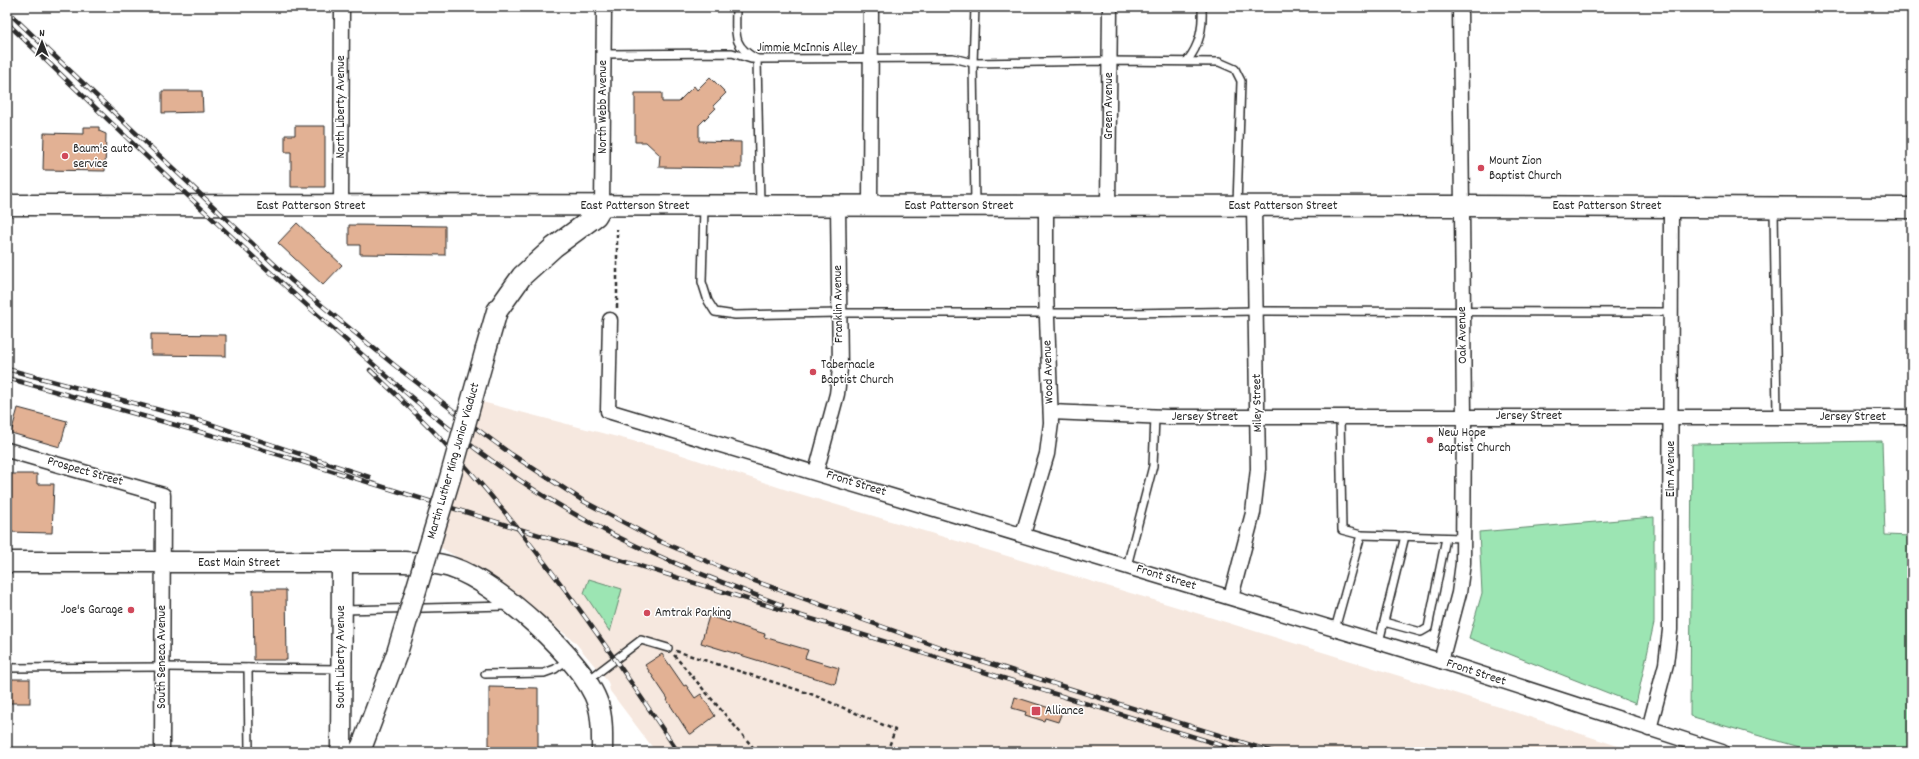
<svg xmlns="http://www.w3.org/2000/svg" width="1919" height="759" font-family="Dekko,sans-serif">
<rect width="100%" height="100%" fill="#fff"/>
<filter id="ink" filterUnits="userSpaceOnUse"><feTurbulence type="fractalNoise" baseFrequency=".025" numOctaves="2"/><feDisplacementMap in="SourceGraphic" scale="8" xChannelSelector="R" yChannelSelector="G"/><feConvolveMatrix kernelMatrix="1 2 1 2 8 2 1 2 1" color-interpolation-filters="sRGB"/></filter>
<g filter="url(#ink)">
<!-- built -->
<path fill="#f6e8df" fill-rule="evenodd" d="M482 402 664 449 787 490 1177 607 1493 705 1636 752H656L610 691 608 682 574 641 497 581 440 547ZM589 579 613 620 610 632Z"/>
<!-- green -->
<g fill="#9ce5b3" stroke="#64886f">
<path d="M1882 441 1885 535 1912 536V752H1816L1690 716 1692 444Z"/>
<path d="M1654 517V623L1636 704 1469 638 1482 593 1479 532Z"/>
<path d="M589 579 622 589 610 632 584 593Z"/>
</g>
<!-- building -->
<g fill="#e2b194" stroke="#2b2b2b">
<path d="M710 77 726 93 713 106 716 108 699 125V141L741 142V168L659 167 660 155 646 142H635V93H662V102H678L694 86 697 90Z"/>
<path d="M162 91H202L203 112 162 113Z"/>
<path d="M295 126H325V187H291V152H285V135H295Z"/>
<path d="M84 127H99V131L106 134 105 171 43 170 44 133 84 134Z"/>
<path d="M297 223 342 265 323 285 278 243Z"/>
<path d="M349 225 445 226V255L360 254V245H349Z"/>
<path d="M151 334 226 335V356L151 355Z"/>
<path d="M18 408 67 421 60 447 11 433Z"/>
<path d="M7 474H37V484H54L52 533 7 532Z"/>
<path d="M253 590H286L287 660H254Z"/>
<path d="M709 616 765 634 764 637 808 650 805 658 839 668 835 684 701 643Z"/>
<path d="M662 654 684 686 686 685 695 698 701 694 715 716 691 734H689L667 700 668 699 645 665Z"/>
<rect x="7" y="679" width="23" height="24"/>
<path d="M489 687 538 688V752H489Z"/>
<path d="M1015 697 1062 712 1058 722 1045 718 1044 721 1025 715 1026 712 1012 708Z"/>
</g>
<g fill="none" stroke-linecap="round" stroke-linejoin="round">
<defs>
<g id="lane">
<path d="M736 7C736 33 731 46 757 59L760 204"/>
<path d="M603 54 732 53 751 59 953 58 973 63 1109 61 1219 62 1235 69 1241 81 1237 205"/>
<path d="M1187 61C1200 45 1203 28 1202 7"/>
<path d="M975 205 973 63 975 7"/>
<path d="M704 207 702 282 708 301 715 312 735 315 839 313H1128L1256 311 1671 312"/>
<path d="M1774 209 1777 416"/>
<path d="M1361 535 1463 538"/>
<path d="M1127 566 1153 466 1155 417"/>
<path d="M344 610 507 606"/>
<path d="M1384 622 1421 632 1428 628 1446 538"/>
<path d="M1335 629 1361 535 1342 530 1340 417"/>
<path d="M1379 642 1405 536"/>
<path d="M7 668 162 667 341 669"/>
<path d="M248 668 249 752"/>
<path d="M485 674 544 673 555 669 567 660"/>
<path d="M587 681 641 640 668 648"/>
</g>
<g id="street">
<path d="M341 206 342 7"/>
<path d="M602 206 604 7"/>
<path d="M870 206 871 7"/>
<path d="M1108 206 1110 7"/>
<path d="M610 320 608 411 1441 661 1722 752"/>
<path d="M1051 412 1166 417H1912"/>
<path d="M7 450 163 495 162 752"/>
<path d="M816 472 837 394 840 369 838 206"/>
<path d="M1023 534 1047 454 1051 423 1046 292V206"/>
<path d="M1231 597 1253 513 1258 469 1254 206"/>
<path d="M1441 661 1459 593 1463 563 1464 416 1460 7"/>
<path d="M1649 729 1666 664 1670 630 1671 207"/>
</g>
<g id="secondary">
<path d="M7 205 1462 206 1912 208"/>
<path d="M486 349 497 311 522 276 554 247 596 216 602 206"/>
<path d="M7 562H404C420 563 438 562 453 568 496 582 584 660 598 704 603 719 602 736 602 752"/>
<path d="M341 752 342 563"/>
<path d="M358 752 362 746 397 653"/>
</g>
</defs>
<!-- lane casing -->
<use href="#lane" stroke="#2b2b2b" stroke-width="10"/>
<!-- street casing -->
<use href="#street" stroke="#2b2b2b" stroke-width="17"/>
<!-- secondary casing -->
<use href="#secondary" stroke="#2b2b2b" stroke-width="23"/>
<!-- path -->
<g stroke="#2b2b2b" stroke-width="2.5" stroke-dasharray="4 3" stroke-linecap="butt">
<path d="M617 308V229"/>
<path d="M676 651 811 694 895 730 887 752"/>
<path d="M674 655 757 752"/>
</g>
<!-- lane -->
<use href="#lane" stroke="#fff" stroke-width="7"/>
<!-- street -->
<use href="#street" stroke="#fff" stroke-width="14"/>
<!-- secondary -->
<use href="#secondary" stroke="#fff" stroke-width="20"/>
<defs>
<g id="rail">
<path d="M7 11 292 281 393 364 477 429 511 454 585 502 659 541 749 579 959 654 1273 752"/>
<path d="M7 23C114 125 219 228 330 326 401 389 472 453 554 502 626 546 704 576 782 605"/>
<path d="M7 369 204 422 369 477"/>
<path d="M370 370C392 391 414 411 435 433 527 530 604 641 678 752"/>
<path d="M7 378 254 447 1243 752"/>
</g>
</defs>
<!-- rail casing -->
<use href="#rail" stroke="#2b2b2b" stroke-width="4.5"/>
<!-- rail -->
<use href="#rail" stroke="#fff" stroke-width="3" stroke-dasharray="9" stroke-linecap="butt"/>
<defs>
<path id="secondary-bridge" d="M397 653 450 478 486 349"/>
</defs>
<!-- secondary-bridge casing -->
<use href="#secondary-bridge" stroke="#2b2b2b" stroke-width="23" stroke-linecap="butt"/>
<!-- secondary-bridge -->
<use href="#secondary-bridge" stroke="#fff" stroke-width="20"/>
</g>
</g>
<!-- markers -->
<g fill="#d1495b" stroke="#fff" stroke-width="1.5">
<circle cx="65" cy="156" r="4"/>
<circle cx="1481" cy="168" r="4"/>
<circle cx="813" cy="372" r="4"/>
<circle cx="1430" cy="440" r="4"/>
<circle cx="131" cy="610" r="4"/>
<circle cx="647" cy="613" r="4"/>
<rect x="1031" y="706" width="10" height="10" rx="2"/>
</g>
<g text-anchor="middle" dominant-baseline="central" stroke-width="3" stroke-linejoin="round" paint-order="stroke">
<!-- street labels -->
<g font-size="13" fill="#2b2b2b" stroke="#fff">
<text x="807" y="48">Jimmie McInnis Alley</text>
<text transform="translate(1109 106) rotate(-90)">Green Avenue</text>
<text transform="translate(341 107) rotate(-90)">North Liberty Avenue</text>
<text transform="translate(603 107) rotate(-90)">North Webb Avenue</text>
<text x="311" y="206">East Patterson Street</text>
<text x="635" y="206">East Patterson Street</text>
<text x="959" y="206">East Patterson Street</text>
<text x="1283" y="206">East Patterson Street</text>
<text x="1607" y="206">East Patterson Street</text>
<text transform="translate(839 304) rotate(-91)">Franklin Avenue</text>
<text transform="translate(1463 335) rotate(-91)">Oak Avenue</text>
<text transform="translate(1049 372) rotate(-92)">Wood Avenue</text>
<text transform="translate(1258 403) rotate(-91)">Miley Street</text>
<text x="1529" y="416">Jersey Street</text>
<text x="1205" y="417">Jersey Street</text>
<text x="1853" y="417">Jersey Street</text>
<text transform="translate(454 461) rotate(-74)">Martin Luther King Junior Viaduct</text>
<text transform="translate(1671 469) rotate(-90)">Elm Avenue</text>
<text transform="translate(85 472) rotate(16)">Prospect Street</text>
<text transform="translate(856 484) rotate(17)">Front Street</text>
<text x="239" y="563">East Main Street</text>
<text transform="translate(1166 578) rotate(17)">Front Street</text>
<text transform="translate(162 657) rotate(-90)">South Seneca Avenue</text>
<text transform="translate(341 657) rotate(-90)">South Liberty Avenue</text>
<text transform="translate(1476 673) rotate(18)">Front Street</text>
</g>
<!-- poi labels -->
<g font-size="13" fill="#2b2b2b" stroke="#fff" text-anchor="start">
<text x="73" y="149">Baum's auto<tspan x="73" dy="15">service</tspan></text>
<text x="1489" y="161">Mount Zion<tspan x="1489" dy="15">Baptist Church</tspan></text>
<text x="821" y="365">Tabernacle<tspan x="821" dy="15">Baptist Church</tspan></text>
<text x="1438" y="433">New Hope<tspan x="1438" dy="15">Baptist Church</tspan></text>
<text x="123" y="610" text-anchor="end">Joe's Garage</text>
<text x="655" y="613">Amtrak Parking</text>
<text x="1045" y="711">Alliance</text>
</g>
</g>
<!-- margin -->
<rect width="1919" height="759" fill="none" stroke="#fff" stroke-width="24"/>
<rect x="12" y="12" width="1895" height="735" fill="none" stroke="#2b2b2b" stroke-width="1.5" filter="url(#ink)"/>
<!-- north arrow -->
<g transform="translate(42 42)" stroke="#ffffff" stroke-width="3" paint-order="stroke">
<path d="M0-3L7 15L0 10L-7 15Z" fill="#2b2b2b"/>
<text y="-6" font-size="11" font-weight="bold" text-anchor="middle" fill="#2b2b2b">N</text>
</g>
</svg>
